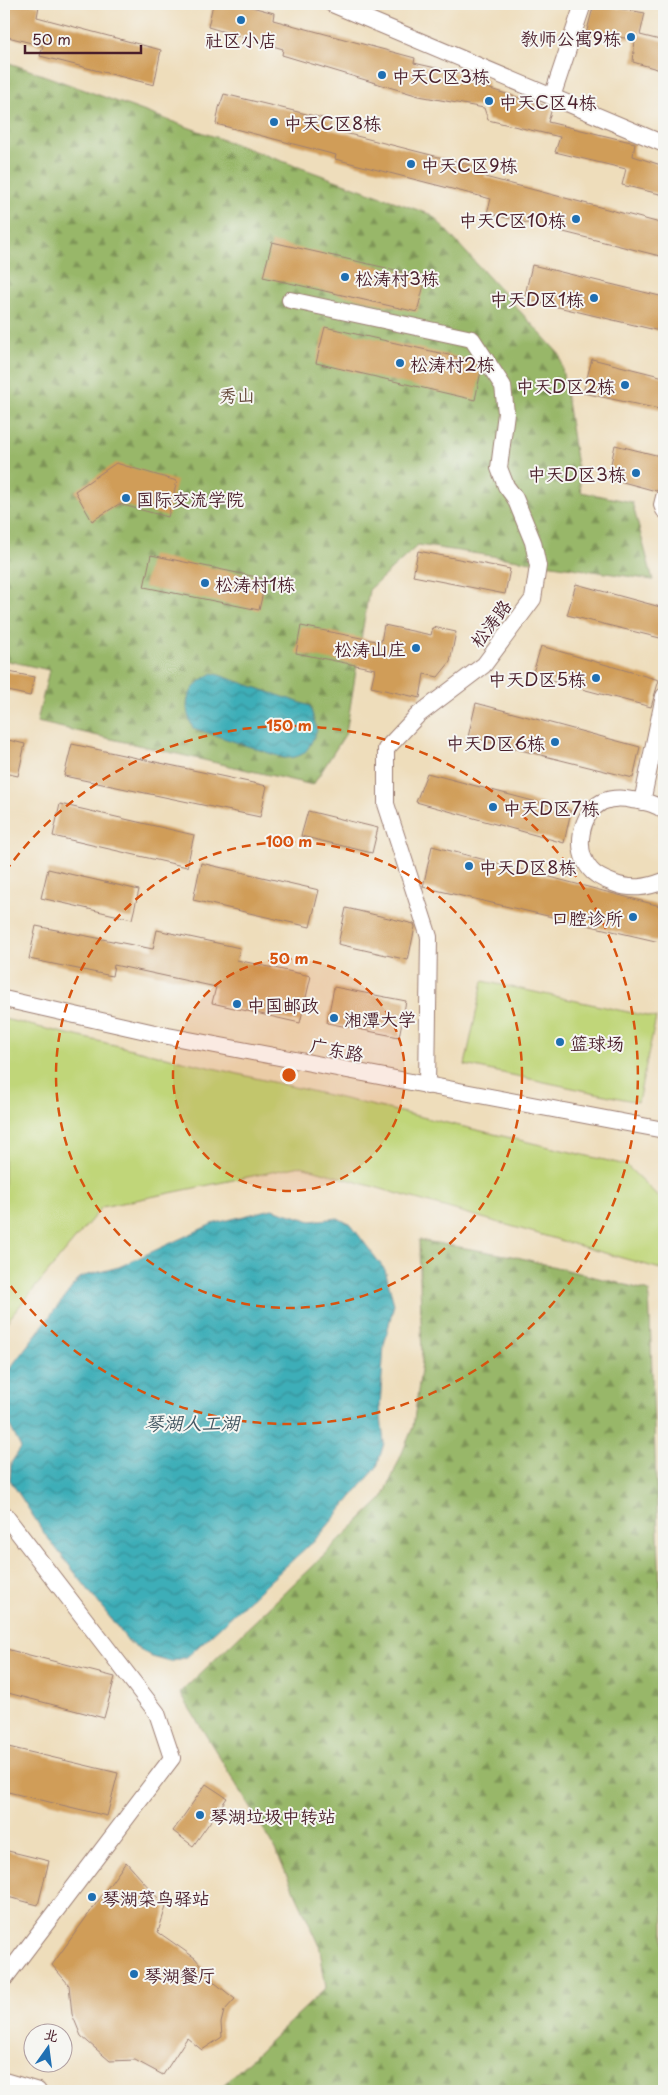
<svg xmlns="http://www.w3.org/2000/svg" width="668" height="2095" font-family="'Playpen Sans','LXGW WenKai TC',sans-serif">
<defs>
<pattern id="forest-firs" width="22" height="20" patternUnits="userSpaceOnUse" patternTransform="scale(1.25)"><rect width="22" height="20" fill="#98b769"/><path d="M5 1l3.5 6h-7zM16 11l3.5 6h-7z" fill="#7e9457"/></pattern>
<pattern id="water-waves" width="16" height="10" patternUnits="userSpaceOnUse" patternTransform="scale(1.25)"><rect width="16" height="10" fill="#3daeb8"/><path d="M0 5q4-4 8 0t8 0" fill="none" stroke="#358d96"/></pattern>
</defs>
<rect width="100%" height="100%" fill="#f6f6f2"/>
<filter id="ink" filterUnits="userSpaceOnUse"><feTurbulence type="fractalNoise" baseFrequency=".02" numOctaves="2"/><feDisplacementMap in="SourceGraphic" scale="10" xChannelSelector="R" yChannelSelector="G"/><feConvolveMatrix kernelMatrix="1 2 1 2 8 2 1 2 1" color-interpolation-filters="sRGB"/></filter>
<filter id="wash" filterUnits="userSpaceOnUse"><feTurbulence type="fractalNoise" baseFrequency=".0096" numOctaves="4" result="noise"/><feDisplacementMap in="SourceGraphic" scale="20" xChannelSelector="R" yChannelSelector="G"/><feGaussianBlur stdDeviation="1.12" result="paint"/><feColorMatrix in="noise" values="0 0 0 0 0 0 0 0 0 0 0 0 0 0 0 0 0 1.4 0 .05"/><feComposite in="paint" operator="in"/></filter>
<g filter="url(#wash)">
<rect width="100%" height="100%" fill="#edb"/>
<!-- grass -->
<g fill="#c0d679" stroke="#857a52">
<path d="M483 981 656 1018 638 1102 465 1065Z"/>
<path d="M4 1019 626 1165 664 1202V1270L301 1166 102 1207 4 1325Z"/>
</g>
<!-- forest -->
<g fill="url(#forest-firs)" stroke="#716b4a">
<path d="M4 61 432 215 560 355 581 492 632 502 653 580 418 545 369 590 346 733 313 785 37 722 49 670 4 660Z"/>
<path d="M419 1240 517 1257 649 1291 664 1696V2091H217L326 1988 319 1944 272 1843 180 1693 383 1498 413 1427 422 1362Z"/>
</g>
<!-- water -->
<g fill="url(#water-waves)" stroke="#446672">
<path d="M213 673 310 706 317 730C308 749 307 758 284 758L193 728C180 702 189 686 213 673Z"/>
<path d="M272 1209 311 1221 338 1218 351 1225 385 1270 394 1304 384 1345 380 1407 384 1443 377 1467 320 1535 187 1657 170 1662 152 1657 129 1642 44 1533 10 1480 11 1463 21 1448 4 1414V1376L80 1277 119 1267 212 1224Z"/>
</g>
<g id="blocks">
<!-- building -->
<g fill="#d09d58">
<path d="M4 4H28L39 6 37 17 161 50 154 85 40 56 43 46 4 36Z"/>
<path d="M213 4H241L274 13 273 20 415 58 414 63 484 79 488 81 487 88 552 108 548 122 635 143 633 156 664 166V195L622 185 626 169 555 152 560 137 488 120 484 108 419 96 282 55 283 49 208 27Z"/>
<path d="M594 4 645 13 640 35 664 41V71L633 62 635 39 586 34Z"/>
<path d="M224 94 331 120 329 129 486 169 485 177 664 224V257L487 213 491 199 335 159 336 155 216 124 219 108Z"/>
<path d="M272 242 426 277 417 312 263 277Z"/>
<path d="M532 265 664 297V332L524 299Z"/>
<path d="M325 327 475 361 481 371 475 400 316 363Z"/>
<path d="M592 359 664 377V410L583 393Z"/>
<path d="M615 445 664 457V467L659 489 656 491 608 478Z"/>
<path d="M116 463 177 481 168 517 119 504 92 521 75 491Z"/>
<path d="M418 551 510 569 505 594 413 576Z"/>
<path d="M151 555 266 579 259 610 144 587Z"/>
<path d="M576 584 664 608V639L567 615Z"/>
<path d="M384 625 431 635 433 627 456 632 450 662 438 677 424 674 420 698 371 687 375 669 296 653 301 626 381 642Z"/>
<path d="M541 646 659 680 651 707 532 676Z"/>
<path d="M4 671 34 677 30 696 4 690Z"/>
<path d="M476 703 640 747 633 778 468 737Z"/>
<path d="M4 739 25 744 18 776 4 773Z"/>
<path d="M72 744 267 786 260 817 64 776Z"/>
<path d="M427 773 571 811 564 843 416 802Z"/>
<path d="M60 804 194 835 187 867 53 836Z"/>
<path d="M308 811 378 828 372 853 301 836Z"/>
<path d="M432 846 664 907V943L423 887Z"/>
<path d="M201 863 319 890 310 927 193 900Z"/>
<path d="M48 869 139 890 132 919 41 898Z"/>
<path d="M346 908 414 924 415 927 408 960 338 944Z"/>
<path d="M36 926 153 949 157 930 240 948 237 960 311 976 300 1023 212 1003 216 987 114 965 112 976 29 959Z"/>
<path d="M334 987 406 1001 399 1037 327 1023Z"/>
<path d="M6 1649 115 1677 104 1718 4 1692V1659Z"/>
<path d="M4 1746 118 1773 107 1816 4 1791Z"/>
<path d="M206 1784 227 1798 193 1846 173 1831Z"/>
<path d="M4 1850 49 1861 38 1905 4 1896Z"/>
<path d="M126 1862 166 1907 158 1932 195 1958 215 1983 235 1999 224 2011 221 2023 222 2037 202 2050 187 2038 163 2075 135 2060 110 2061 81 2036 72 2014 69 1985 52 1965Z"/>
</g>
</g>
</g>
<g filter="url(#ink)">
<use href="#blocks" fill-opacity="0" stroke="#9c7e73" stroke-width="1"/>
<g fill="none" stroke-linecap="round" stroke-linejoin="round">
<defs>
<g id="minor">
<path d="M332 4 664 144"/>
<path d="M552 97 583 4"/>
<path d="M290 300 472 339 503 386 506 413 499 468 506 486 515 498 533 542 538 566 533 599 484 665 418 715 386 749V804L429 937 427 1086"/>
<path d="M664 497 662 505 664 510"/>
<path d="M642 802 664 696"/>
<path d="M664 811C656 803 644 802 632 800 623 798 611 798 602 802 580 814 574 850 590 869 595 876 605 880 613 883 631 890 646 888 664 881"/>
<path d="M4 999 168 1036 664 1130"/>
<path d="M4 1514 157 1713 172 1758 4 1979"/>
<path d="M4 2081 38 2091"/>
</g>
</defs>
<!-- minor casing -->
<use href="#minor" stroke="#9c7e73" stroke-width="18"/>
<!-- minor -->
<use href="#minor" stroke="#fff" stroke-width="16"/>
</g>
</g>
<!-- distance rings -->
<circle cx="289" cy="1075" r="116" fill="#d8530f" fill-opacity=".12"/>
<g fill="none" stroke="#d8530f" stroke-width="2.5" stroke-dasharray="9 6">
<circle cx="289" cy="1075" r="116"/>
<circle cx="289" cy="1075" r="233"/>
<path d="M5 872A349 349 0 1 1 5 1278"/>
</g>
<!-- markers -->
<g fill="#1f6fb2" stroke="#f6f6f2" stroke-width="2">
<circle cx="241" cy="20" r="5"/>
<circle cx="631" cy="37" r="5"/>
<circle cx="382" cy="75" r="5"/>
<circle cx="489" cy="101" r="5"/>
<circle cx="274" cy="122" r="5"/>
<circle cx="411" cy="164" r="5"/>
<circle cx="576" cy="219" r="5"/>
<circle cx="345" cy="277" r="5"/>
<circle cx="594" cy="298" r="5"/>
<circle cx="400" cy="363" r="5"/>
<circle cx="625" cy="385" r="5"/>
<circle cx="636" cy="473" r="5"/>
<circle cx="126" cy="498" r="5"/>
<circle cx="205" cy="583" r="5"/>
<circle cx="416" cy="648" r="5"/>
<circle cx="596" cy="678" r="5"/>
<circle cx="555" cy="742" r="5"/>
<circle cx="493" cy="807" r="5"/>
<circle cx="469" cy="866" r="5"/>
<circle cx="633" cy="917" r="5"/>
<circle cx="237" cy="1004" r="5"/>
<circle cx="334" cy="1018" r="5"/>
<circle cx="560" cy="1042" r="5"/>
<circle cx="200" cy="1815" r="5"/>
<circle cx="92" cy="1897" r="5"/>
<circle cx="134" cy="1974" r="5"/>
</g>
<g text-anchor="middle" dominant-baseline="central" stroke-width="4" stroke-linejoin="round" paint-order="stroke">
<!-- poi labels -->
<g font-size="18" fill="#4a1f2b" stroke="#f6f6f2" text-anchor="start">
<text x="621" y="37" text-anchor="end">教师公寓9栋</text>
<text x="241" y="39" text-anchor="middle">社区小店</text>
<text x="392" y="75">中天C区3栋</text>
<text x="499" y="101">中天C区4栋</text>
<text x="284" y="122">中天C区8栋</text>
<text x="421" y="164">中天C区9栋</text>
<text x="566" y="219" text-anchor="end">中天C区10栋</text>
<text x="355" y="277">松涛村3栋</text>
<text x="584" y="298" text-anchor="end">中天D区1栋</text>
<text x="410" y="363">松涛村2栋</text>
<text x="615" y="385" text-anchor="end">中天D区2栋</text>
<text x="626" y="473" text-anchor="end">中天D区3栋</text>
<text x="136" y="498">国际交流学院</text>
<text x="215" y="583">松涛村1栋</text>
<text x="406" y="648" text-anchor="end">松涛山庄</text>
<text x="586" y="678" text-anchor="end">中天D区5栋</text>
<text x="545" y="742" text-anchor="end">中天D区6栋</text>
<text x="503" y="807">中天D区7栋</text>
<text x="479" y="866">中天D区8栋</text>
<text x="623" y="917" text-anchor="end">口腔诊所</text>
<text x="247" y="1004">中国邮政</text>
<text x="344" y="1018">湘潭大学</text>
<text x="570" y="1042">篮球场</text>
<text x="210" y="1815">琴湖垃圾中转站</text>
<text x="102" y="1897">琴湖菜鸟驿站</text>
<text x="144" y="1974">琴湖餐厅</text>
</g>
<!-- park labels -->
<g font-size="18" fill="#684d3e" stroke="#f6f6f2">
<text x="237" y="394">秀山</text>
</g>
<!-- street labels -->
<g font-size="18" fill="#4a1f2b" stroke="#f6f6f2">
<text transform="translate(490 623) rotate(-53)">松涛路</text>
<text transform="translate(337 1049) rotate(11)">广东路</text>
</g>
<!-- water labels -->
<g font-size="19" font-style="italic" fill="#455863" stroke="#f6f6f2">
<text x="192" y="1422">琴湖人工湖</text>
</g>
</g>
<circle cx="289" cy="1075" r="8" fill="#d8530f" stroke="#f6f6f2" stroke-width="2.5"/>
<g font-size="15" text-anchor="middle" font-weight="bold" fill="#d8530f" stroke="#f6f6f2" stroke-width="4" stroke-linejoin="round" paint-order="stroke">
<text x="289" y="731">150 m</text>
<text x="289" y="847">100 m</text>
<text x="289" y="964">50 m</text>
</g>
<!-- margin -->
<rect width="668" height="2095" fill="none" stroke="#f6f6f2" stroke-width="20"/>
<!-- north arrow -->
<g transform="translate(48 2048) rotate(14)"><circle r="24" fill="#f6f6f2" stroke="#b1a0a2"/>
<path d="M0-4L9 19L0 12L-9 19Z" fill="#1f6fb2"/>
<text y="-8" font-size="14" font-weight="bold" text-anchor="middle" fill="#4a1f2b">北</text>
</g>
<!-- scale -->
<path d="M25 45v8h116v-8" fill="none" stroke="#4a1f2b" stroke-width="2.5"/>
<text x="32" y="45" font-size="15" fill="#4a1f2b" stroke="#f6f6f2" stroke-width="4" paint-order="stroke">50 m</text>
</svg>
